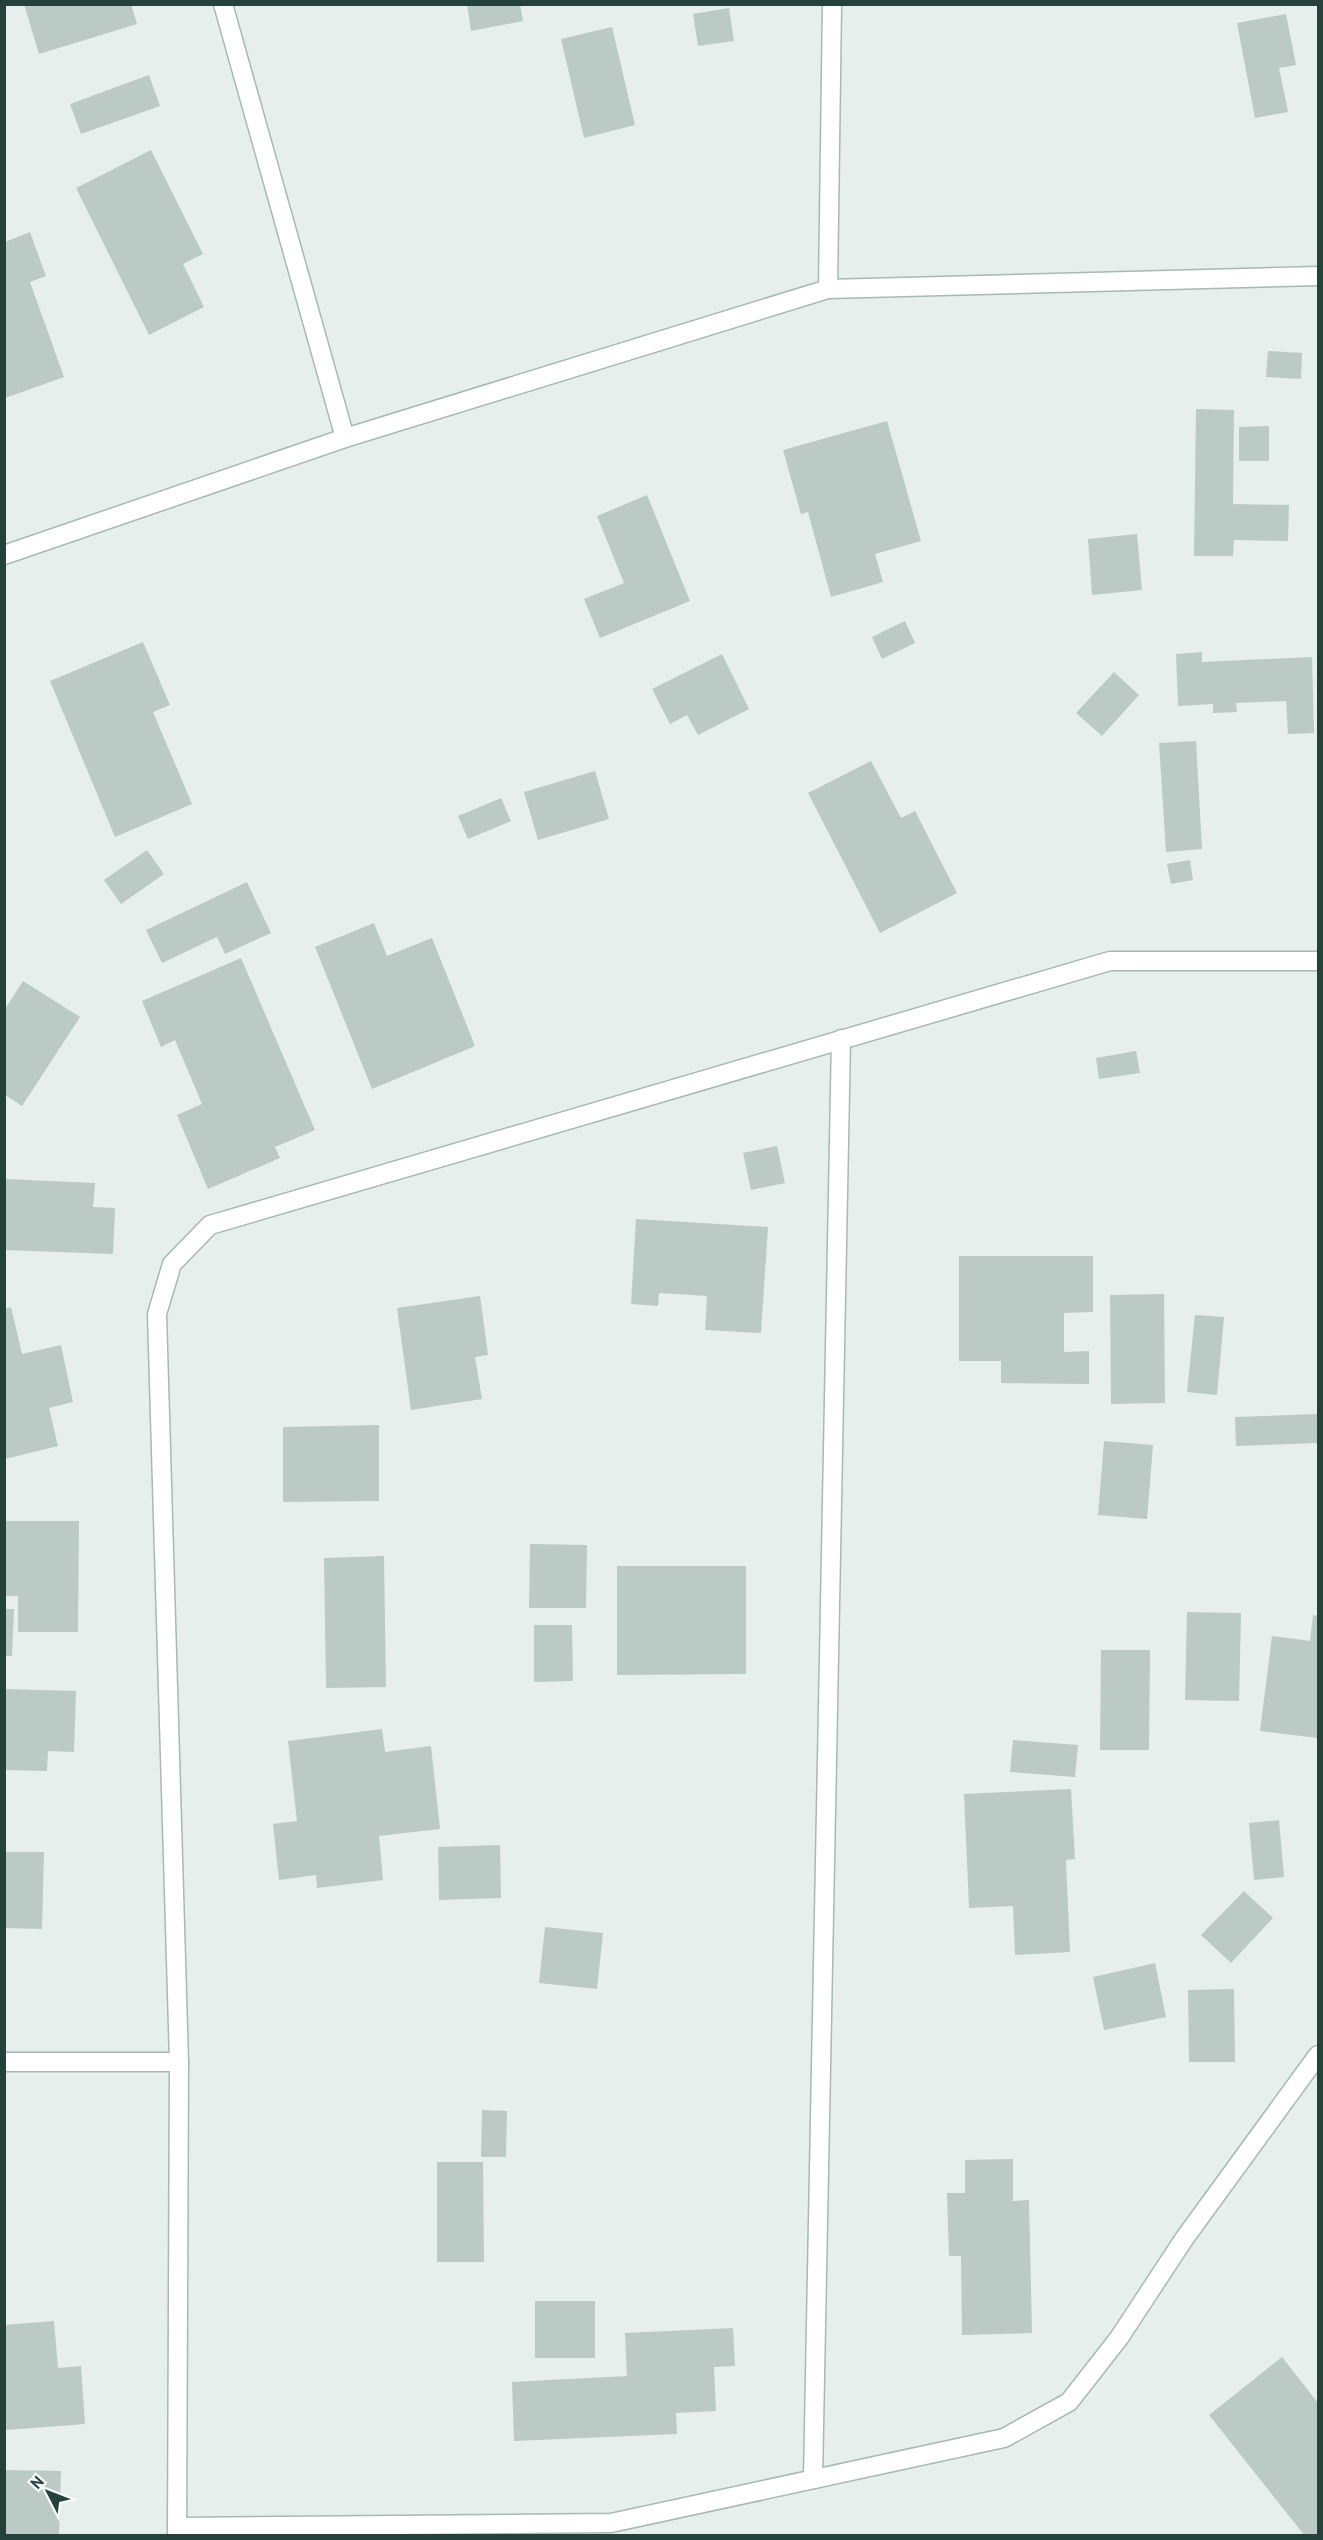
<svg xmlns="http://www.w3.org/2000/svg" width="1323" height="2540" font-family="'PT Sans',sans-serif">
<rect width="100%" height="100%" fill="#e6efeb"/>
<!-- building -->
<g fill="#bbcac4">
<path d="M24 4H131L137 24 39 54Z"/>
<path d="M467 4H520L523 21 471 31Z"/>
<path d="M729 8 734 41 698 46 693 14Z"/>
<path d="M1286 14 1296 65 1279 68 1288 112 1255 118 1237 23Z"/>
<path d="M612 27 635 125 584 138 561 39Z"/>
<path d="M149 75 160 106 81 134 70 104Z"/>
<path d="M151 150 203 254 183 264 204 307 149 335 76 188Z"/>
<path d="M30 232 46 276 30 282 64 377 5 398V242Z"/>
<path d="M1268 351 1302 353 1301 379 1266 377Z"/>
<path d="M1196 409 1234 410 1233 504 1289 505 1288 541 1234 540 1233 556H1194Z"/>
<path d="M887 421 921 541 875 554 883 582 831 597 808 512 801 514 783 450Z"/>
<path d="M1269 426V461H1239V427Z"/>
<path d="M647 495 690 601 600 638 584 599 624 583 597 516Z"/>
<path d="M1137 534 1142 590 1092 595 1088 539Z"/>
<path d="M905 621 915 643 882 659 872 637Z"/>
<path d="M143 642 170 705 153 712 192 804 115 837 50 681Z"/>
<path d="M1202 652V662L1312 657 1314 733 1288 734 1286 701 1236 703 1237 712 1213 713V704L1178 706 1176 654Z"/>
<path d="M722 654 749 709 698 735 687 715 670 724 652 689Z"/>
<path d="M1114 672 1139 695 1102 736 1076 713Z"/>
<path d="M1196 741 1202 849 1166 852 1159 743Z"/>
<path d="M871 761 901 818 915 811 957 893 880 933 808 793Z"/>
<path d="M595 771 609 819 538 840 524 792Z"/>
<path d="M501 798 511 821 468 839 458 816Z"/>
<path d="M147 850 164 874 121 904 104 880Z"/>
<path d="M1190 860 1193 880 1171 884 1167 864Z"/>
<path d="M247 882 271 933 225 954 217 937 162 963 146 930Z"/>
<path d="M374 923 387 956 432 938 475 1046 372 1089 315 947Z"/>
<path d="M241 958 315 1130 275 1147 280 1158 208 1189 177 1115 202 1104 175 1040 161 1047 142 1001Z"/>
<path d="M23 981 80 1017 22 1106 5 1095V1009Z"/>
<path d="M1136 1051 1140 1073 1099 1079 1096 1058Z"/>
<path d="M777 1146 785 1183 751 1190 743 1153Z"/>
<path d="M4 1179 95 1183 93 1207 115 1208 113 1254 4 1250Z"/>
<path d="M636 1219 768 1227 761 1333 705 1330 707 1296 659 1293 658 1306 631 1304Z"/>
<path d="M959 1256H1093V1312L1064 1313V1352L1089 1351V1384L1001 1383V1361H959Z"/>
<path d="M1164 1294 1165 1403 1111 1404 1110 1295Z"/>
<path d="M480 1296 488 1355 475 1357 482 1399 411 1410 397 1308Z"/>
<path d="M11 1307 22 1354 61 1345 73 1402 49 1408 58 1446 5 1459V1309Z"/>
<path d="M1195 1315 1224 1317 1217 1395 1187 1392Z"/>
<path d="M1318 1414V1443L1236 1446 1235 1417Z"/>
<path d="M379 1425V1501L283 1502V1427Z"/>
<path d="M1104 1441 1153 1445 1147 1519 1098 1515Z"/>
<path d="M5 1521H79L78 1632H18V1596H5Z"/>
<path d="M530 1544 587 1545 586 1608H529Z"/>
<path d="M384 1556 386 1687 326 1688 324 1558Z"/>
<path d="M617 1566H746V1674L617 1675Z"/>
<path d="M4 1609H14L12 1656H4Z"/>
<path d="M1187 1612 1241 1613 1239 1701 1185 1700Z"/>
<path d="M1313 1615 1318 1616V1738L1260 1731 1272 1636 1310 1641Z"/>
<path d="M534 1625H572L573 1681 534 1682Z"/>
<path d="M1101 1650H1150L1149 1750H1100Z"/>
<path d="M4 1689 76 1691 74 1752 48 1751 47 1771 4 1770Z"/>
<path d="M382 1729 385 1752 431 1746 440 1829 379 1836 383 1880 317 1888 316 1875 279 1880 273 1824 297 1821 288 1741Z"/>
<path d="M1013 1740 1078 1745 1075 1777 1010 1772Z"/>
<path d="M1071 1789 1075 1859 1066 1860 1070 1952 1015 1955 1013 1906 969 1908 964 1794Z"/>
<path d="M1279 1820 1284 1877 1254 1880 1249 1823Z"/>
<path d="M500 1845 501 1898 439 1900 438 1847Z"/>
<path d="M4 1852H44L42 1929 4 1928Z"/>
<path d="M1244 1891 1273 1918 1231 1963 1201 1935Z"/>
<path d="M545 1927 603 1933 597 1989 539 1983Z"/>
<path d="M1155 1963 1166 2017 1104 2030 1093 1977Z"/>
<path d="M1234 1989 1235 2062H1189L1188 1990Z"/>
<path d="M482 2110 507 2111 506 2157H481Z"/>
<path d="M1013 2159V2201L1029 2200 1032 2333 962 2335 961 2256H949L947 2193H965V2160Z"/>
<path d="M437 2162H483L484 2262H437Z"/>
<rect x="535" y="2301" width="60" height="57"/>
<path d="M54 2321 58 2368 81 2366 85 2424 6 2430 4 2325Z"/>
<path d="M733 2328 735 2366 714 2367 716 2411 676 2413 677 2434 514 2441 512 2382 627 2376 625 2333Z"/>
<path d="M1282 2357 1318 2403V2536H1305L1209 2415Z"/>
<path d="M4 2470 61 2471 59 2536H4Z"/>
</g>
<g fill="none" stroke-linecap="round" stroke-linejoin="round">
<defs>
<g id="minor">
<path d="M223 4 345 438"/>
<path d="M828 289 832 4"/>
<path d="M4 555 345 438 828 289 1318 276"/>
<path d="M4 2062H179"/>
<path d="M813 2479 841 1039"/>
<path d="M177 2527 611 2523 1004 2438 1069 2402 1119 2338 1184 2239 1318 2055"/>
<path d="M177 2536 179 2062 157 1314 172 1264 210 1225 1110 961H1318"/>
</g>
</defs>
<!-- minor casing -->
<use href="#minor" stroke="#a8b8b2" stroke-width="21"/>
<!-- minor -->
<use href="#minor" stroke="#fff" stroke-width="18"/>
</g>
<!-- border -->
<rect width="1323" height="2540" fill="none" stroke="#24423a" stroke-width="12"/>
<!-- north arrow -->
<g transform="translate(48 2492) rotate(312)" stroke="#f7fbf9" stroke-width="4.5" paint-order="stroke">
<path d="M0-4.5L10 22L0 15L-10 22Z" fill="#24423a"/>
<text y="-9" font-size="16" font-weight="bold" text-anchor="middle" fill="#24423a">N</text>
</g>
</svg>
